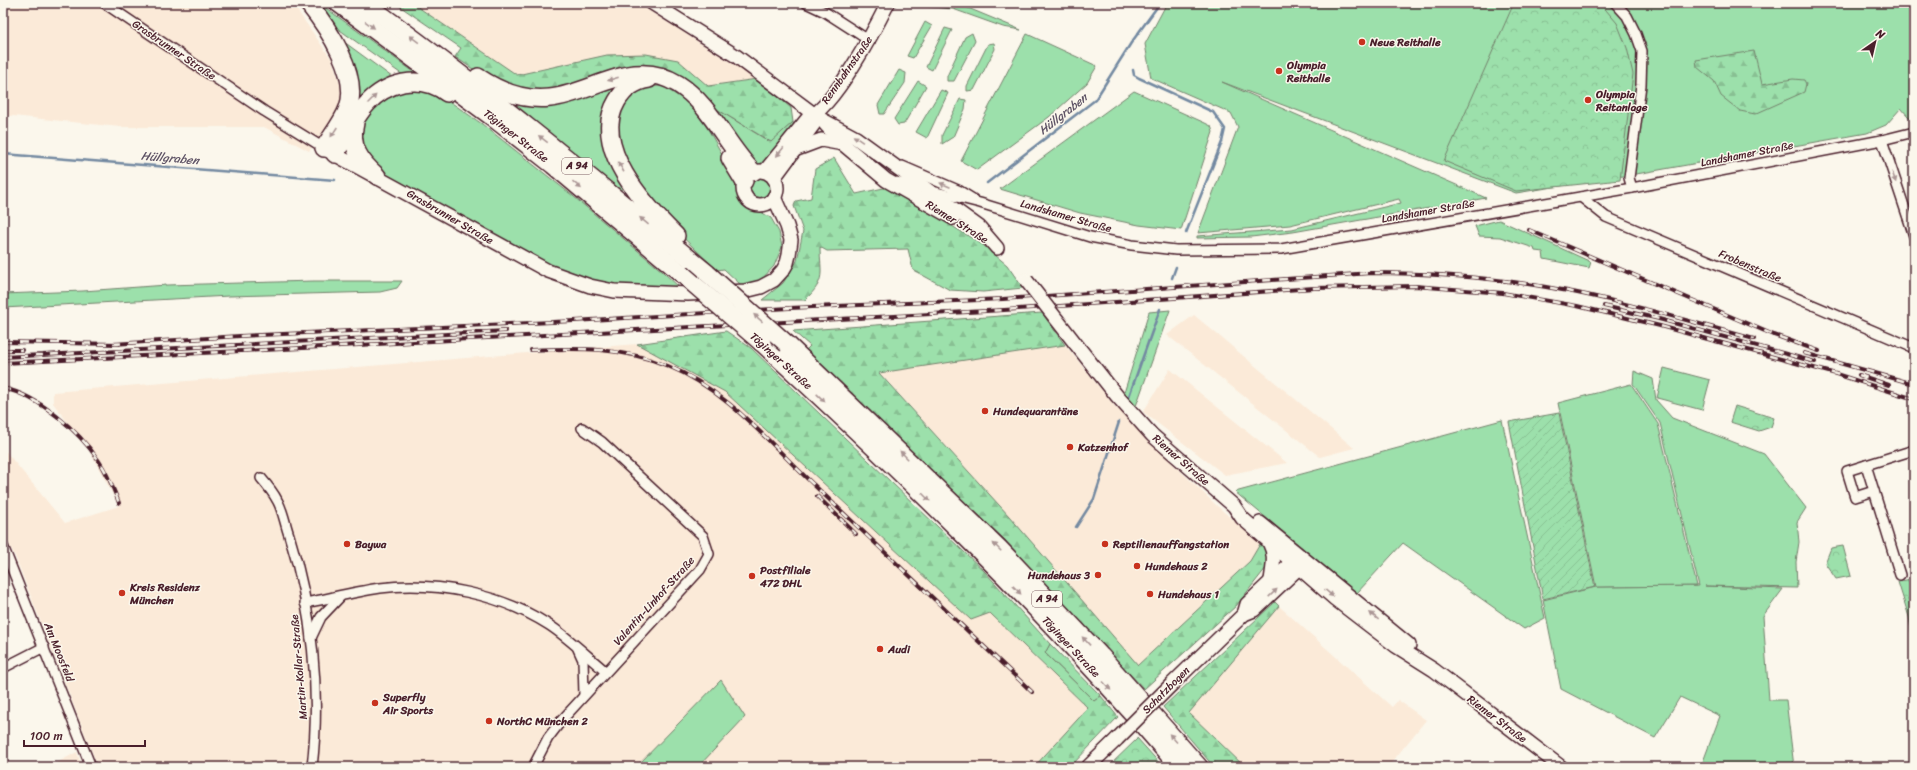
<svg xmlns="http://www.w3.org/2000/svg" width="1917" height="770" font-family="Sriracha,sans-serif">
<defs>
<pattern id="forest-firs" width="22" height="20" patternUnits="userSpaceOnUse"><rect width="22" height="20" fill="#9ce0ab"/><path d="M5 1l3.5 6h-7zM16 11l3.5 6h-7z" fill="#88c093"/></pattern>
<pattern id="park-crowns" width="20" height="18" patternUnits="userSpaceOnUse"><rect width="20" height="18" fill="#9ce0ab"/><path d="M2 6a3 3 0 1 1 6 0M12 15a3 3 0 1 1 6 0" fill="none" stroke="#88c093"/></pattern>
<pattern id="garden-furrows" width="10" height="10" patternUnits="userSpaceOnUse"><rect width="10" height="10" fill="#9ce0ab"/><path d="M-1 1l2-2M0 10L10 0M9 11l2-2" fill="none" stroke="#88c093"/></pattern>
</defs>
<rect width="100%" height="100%" fill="#fbf7ec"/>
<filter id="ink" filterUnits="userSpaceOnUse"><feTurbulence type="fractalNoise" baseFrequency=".025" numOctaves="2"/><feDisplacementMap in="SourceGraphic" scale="8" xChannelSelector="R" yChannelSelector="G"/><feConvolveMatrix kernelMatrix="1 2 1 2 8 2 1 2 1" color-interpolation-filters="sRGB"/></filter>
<g filter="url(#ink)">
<!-- built -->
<g fill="#fbead8">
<path d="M3 3H292L332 60 344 95 331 121 309 151 264 127H120L3 115Z"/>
<path d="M412 3H637L757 79 708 86 678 60 607 55 517 75Z"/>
<path d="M1194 315 1354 448 1320 457 1167 335Z"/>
<path d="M637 344 725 392 971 620 990 613 1090 710 1042 767H98L15 556 3 533V448L65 523 119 506 90 452 53 403V392Z"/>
<path d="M1065 345 1117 409H1119L1149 441 1216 505 1260 544 1250 561 1138 665 1009 516 879 372Z"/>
<path d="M1170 369 1287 463 1225 475 1143 412Z"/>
<path d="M1279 606 1392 707 1398 700 1426 720 1388 767H1245L1189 713Z"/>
<path d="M77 752 82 767H49Z"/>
</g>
<!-- grass -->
<g fill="#9ce0ab" stroke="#73806b">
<path d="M312 3H319L425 80 407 78 323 18Z"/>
<path d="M902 3H956L1021 30 1003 27 953 9 901 4Z"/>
<path d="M1167 3H1914V123L1901 108 1886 125 1867 133 1642 173 1516 193 1222 82 1486 198 1293 232 1251 237 1197 238V236L1292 229 1401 203 1399 199 1290 225 1198 233 1238 127 1231 113 1151 78 1145 44Z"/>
<path d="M925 22 932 26 913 58 907 56Z"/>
<path d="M945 28 952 30 932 70 926 67Z"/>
<path d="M972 33 975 41 954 81H947V76L965 37Z"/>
<path d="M1027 34 1097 66 1087 83 1049 117 977 170 961 161Z"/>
<path d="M336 36 396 80 354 110Z"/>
<path d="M994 43 995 49 974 90 967 91V86L988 44Z"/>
<path d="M899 70 906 73 905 83 884 114H880L878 105Z"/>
<path d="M635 77 606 112 624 184 621 190 506 99Z"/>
<path d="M918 81 926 86 904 124 898 125 894 119Z"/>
<path d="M662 86 689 103 708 129 737 181 739 198 744 206 761 212 771 218 779 232 782 247 774 266 761 280 741 285 724 269 717 270 673 228 628 173 617 151 618 105C633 89 640 87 662 86Z"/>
<path d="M408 87 439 94 482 124 573 196 662 271 680 288H628L583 281 538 262 367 163 360 152 362 120 375 101Z"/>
<path d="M941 90 948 93 927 138 916 132Z"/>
<path d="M1134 91 1205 123 1211 126 1213 132 1181 230 1139 225 1080 213 1000 189Z"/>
<path d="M960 99 966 100 965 109 953 137 942 144V135Z"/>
<path d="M715 108 770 142 793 122 794 129 762 165 754 166Z"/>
<circle cx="760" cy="188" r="12"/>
<path d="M1499 220 1591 262 1589 268 1544 259 1543 252 1535 251 1534 248 1500 237 1479 236 1475 226Z"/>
<path d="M314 281H402L397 288 380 292 229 296 3 308V294L83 291 167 285Z"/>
<path d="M1170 310 1136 406 1124 393 1149 312Z"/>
<path d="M1664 368 1710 380 1702 410 1657 398Z"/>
<path d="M1634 371 1653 379 1656 400 1672 418 1764 454 1806 508 1797 522 1799 542 1796 562 1797 588 1705 586 1783 589 1763 616 1769 700H1786L1794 767H1701L1720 716 1680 697 1655 738 1561 689 1543 600 1596 587 1699 586 1660 423 1633 384Z"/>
<path d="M1631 384 1658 424 1697 586 1596 587 1558 403Z"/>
<path d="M1502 420 1545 618 1524 629 1403 543 1357 593 1235 492Z"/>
<path d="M1050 644 1101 696 1094 701 1045 653Z"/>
<path d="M721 680 745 717 698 767H636Z"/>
</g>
<!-- forest -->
<g fill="url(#forest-firs)" stroke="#73806b">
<path d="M395 3H412L517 75 607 55 646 54 678 60 708 86 757 79 791 108 793 122 771 142 715 108 674 74 535 96 491 81 455 57 461 48Z"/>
<path d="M1754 51 1762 84 1793 79 1804 80 1806 84 1804 92 1755 114 1740 111 1721 96 1714 81 1697 67 1696 60Z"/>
<path d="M834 158 856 194 888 187 983 245 1007 265 1023 288 983 292 950 290 913 270 908 249 827 251 820 247C820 274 827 279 805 300H762L783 283 797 261 803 231 794 206 796 201 811 198 815 169Z"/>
<path d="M1042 313 1065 345 879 373 1009 516 1138 665 1250 561 1260 544 1265 549 1267 558 1266 568 1236 606 1144 689 1005 540 805 351 810 346 793 331Z"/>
<path d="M726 331 751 348 985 572 1050 644 1045 653 1094 701 1101 696 1118 717 1070 767H1034L1088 708 990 613 971 620 725 392 637 344Z"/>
<path d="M1275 602 1279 606 1189 713 1245 767H1214L1163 707Z"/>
</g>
<!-- park -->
<g fill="url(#park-crowns)" stroke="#73806b">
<path d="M1514 3H1600L1617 23 1627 48 1633 74 1620 180 1516 191 1444 161Z"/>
<path d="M1735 406 1774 418 1771 427 1759 431 1730 422Z"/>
<path d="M1843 546 1851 576 1836 579 1825 563 1831 548Z"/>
<path d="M1910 579 1914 590V651L1909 617 1898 582Z"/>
<path d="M1137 738 1163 767H1108L1137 739Z"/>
</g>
<!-- garden -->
<path fill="url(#garden-furrows)" stroke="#73806b" d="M1559 413 1595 587 1543 599 1509 422Z"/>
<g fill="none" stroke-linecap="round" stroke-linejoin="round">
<!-- stream -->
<g stroke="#7389a1" stroke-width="2.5">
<path d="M1133 70 1134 75 1139 78 1213 112 1225 129 1222 142 1186 233"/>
<path d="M3 154 335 180"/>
<path d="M987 183 1095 100 1131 43 1160 3"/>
<path d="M1172 278 1176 267"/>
<path d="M1128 399 1160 309"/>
<path d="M1076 527 1094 499 1119 422"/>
</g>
<defs>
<g id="street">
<path d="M104 3 264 111 324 148"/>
<path d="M806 3 825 12 870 41"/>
<path d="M1615 3 1627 16 1636 34 1642 51 1641 85 1629 178 1632 188"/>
<path d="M1882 140 1914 236"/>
<path d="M902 166 960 191 973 199"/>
<path d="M897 182 980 203 1090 237 1132 245 1176 250 1281 249 1632 188 1882 140 1914 132"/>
<path d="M1581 197 1606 217 1914 348"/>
<path d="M1866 465 1847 471 1855 497 1874 491"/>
<path d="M261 478C267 485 273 492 277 500 283 510 285 524 289 535 312 608 321 691 312 767"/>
<path d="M3 546 91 767"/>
<path d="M1900 575 1866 465 1914 450"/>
<path d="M305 603C330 598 355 592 380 588 436 581 501 594 549 625 569 638 587 656 605 671"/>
<path d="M311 638 321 617 340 597"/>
<path d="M578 649 583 660 584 695"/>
<path d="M3 668 44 647"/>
<path d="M533 767 548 738 561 721 700 570 709 554 703 536 602 442 582 428"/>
</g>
<g id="secondary">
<path d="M652 3 736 56 819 118 856 138 979 227 997 248"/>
<path d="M825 124 843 144 886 180 953 218"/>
<path d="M797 149 821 140 843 144"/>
<path d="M327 150 548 271 590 286 614 291 688 294 745 291 761 287 774 280 783 270 787 263 789 255 791 240 787 226 774 197"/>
<path d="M765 171 808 118C834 107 875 29 888 3"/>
<circle cx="760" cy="188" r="17"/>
<path d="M774 178 814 124 815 115"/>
<path d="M1075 343 1117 396 1152 435 1234 506 1242 518 1335 599 1396 646 1434 670 1561 767"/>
<path d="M1260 523 1409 645"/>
<path d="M1269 542C1276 555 1273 566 1271 580"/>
<path d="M1244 614 1247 604 1298 556"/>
<path d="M1172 684 1244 614 1254 610 1305 562"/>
<path d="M1088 767 1117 739"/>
</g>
<g id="highway">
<path d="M308 3C328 28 360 75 348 108 343 122 332 135 324 148"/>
<path d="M338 3 492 117 553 165 681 273"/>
<path d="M365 3C483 88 594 180 707 273"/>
<path d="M478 77C499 91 524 101 550 98 595 93 633 56 678 84 711 105 726 145 753 172"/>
<path d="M649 79C635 81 624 89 617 101 590 146 645 206 676 236"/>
<path d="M355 123C349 146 360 161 377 176"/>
<path d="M335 154C354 123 365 91 403 83 420 80 434 83 447 93"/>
<path d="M730 158 744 181"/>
<path d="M762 343C908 477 1051 616 1179 767"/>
<path d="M787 344 999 548 1101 656 1199 767"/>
</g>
</defs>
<!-- street casing -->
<use href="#street" stroke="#4a1f2b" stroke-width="12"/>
<!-- secondary casing -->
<use href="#secondary" stroke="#4a1f2b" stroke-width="16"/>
<!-- highway casing -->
<use href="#highway" stroke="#4a1f2b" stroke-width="20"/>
<!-- street -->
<use href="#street" stroke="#fbf7ec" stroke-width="9"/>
<!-- secondary -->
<use href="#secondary" stroke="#fbf7ec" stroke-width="13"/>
<!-- highway -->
<use href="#highway" stroke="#fbf7ec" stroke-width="17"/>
<defs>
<g id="rail">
<path d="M1529 230 1774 335 1819 351"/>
<path d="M1604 306 1659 319 1815 362"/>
<path d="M3 342 119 344"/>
<path d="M113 344 240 336 574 321 789 308 1003 299 1371 273C1430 273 1488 277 1546 287 1616 299 1685 320 1754 339"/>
<path d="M3 350H22"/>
<path d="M531 350C578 348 623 347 668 366 727 390 768 442 814 485 886 554 959 623 1032 692"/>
<path d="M1804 353 1914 384"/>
<path d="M3 357 506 331"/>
<path d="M3 363 322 347 1004 310 1314 288 1415 286 1503 293 1577 306 1660 326 1836 374 1914 399"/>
<path d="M1859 375 1889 385"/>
<path d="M3 388C39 396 79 431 99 461 108 474 113 488 119 503"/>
<path d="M817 496 856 534"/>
</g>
</defs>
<!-- rail casing -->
<use href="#rail" stroke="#4a1f2b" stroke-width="4"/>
<!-- rail -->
<use href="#rail" stroke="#fbf7ec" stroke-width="2.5" stroke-dasharray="8" stroke-linecap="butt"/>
<defs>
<g id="secondary-bridge">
<path d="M1026 280 1075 343"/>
<path d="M1117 739 1172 684"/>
</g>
<g id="highway-bridge">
<path d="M681 273 762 343"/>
<path d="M707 273 787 344"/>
</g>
</defs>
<!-- secondary-bridge casing -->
<use href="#secondary-bridge" stroke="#4a1f2b" stroke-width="16" stroke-linecap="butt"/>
<!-- highway-bridge casing -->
<use href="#highway-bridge" stroke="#4a1f2b" stroke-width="20" stroke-linecap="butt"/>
<!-- secondary-bridge -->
<use href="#secondary-bridge" stroke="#fbf7ec" stroke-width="13"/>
<!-- highway-bridge -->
<use href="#highway-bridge" stroke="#fbf7ec" stroke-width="17"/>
</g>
<!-- one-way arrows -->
<defs><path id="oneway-solid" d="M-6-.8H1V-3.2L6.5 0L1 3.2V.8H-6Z"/></defs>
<g fill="#ab9695">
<use href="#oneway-solid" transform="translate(370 25) rotate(36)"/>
<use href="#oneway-solid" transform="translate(414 39) rotate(-144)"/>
<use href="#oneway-solid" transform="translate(613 79) rotate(162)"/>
<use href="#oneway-solid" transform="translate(372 99) rotate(-45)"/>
<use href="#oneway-solid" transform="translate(334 132) rotate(123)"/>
<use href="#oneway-solid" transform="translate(543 139) rotate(-142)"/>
<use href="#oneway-solid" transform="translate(858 139) rotate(-146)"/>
<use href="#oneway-solid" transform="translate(780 152) rotate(129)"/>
<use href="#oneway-solid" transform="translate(621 167) rotate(-119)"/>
<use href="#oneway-solid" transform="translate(1894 177) rotate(71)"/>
<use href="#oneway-solid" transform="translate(577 185) rotate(40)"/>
<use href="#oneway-solid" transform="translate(945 185) rotate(-157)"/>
<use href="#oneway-solid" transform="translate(644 221) rotate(-140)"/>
<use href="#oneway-solid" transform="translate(758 318) rotate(-139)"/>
<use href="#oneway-solid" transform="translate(821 398) rotate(44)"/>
<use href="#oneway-solid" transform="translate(904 455) rotate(-135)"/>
<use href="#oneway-solid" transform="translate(926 497) rotate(45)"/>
<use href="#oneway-solid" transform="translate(997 547) rotate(-135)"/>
<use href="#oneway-solid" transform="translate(1017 590) rotate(46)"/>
<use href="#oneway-solid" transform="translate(1273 593) rotate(-44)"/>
<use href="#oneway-solid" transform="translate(1329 593) rotate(41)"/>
<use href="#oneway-solid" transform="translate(1374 616) rotate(-141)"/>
<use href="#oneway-solid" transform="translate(1086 641) rotate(-133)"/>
<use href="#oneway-solid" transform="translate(1107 686) rotate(48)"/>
<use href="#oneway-solid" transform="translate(1173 738) rotate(-132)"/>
</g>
</g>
<!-- markers -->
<g fill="#c8321e" stroke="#fbf7ec" stroke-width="1.5">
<circle cx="1362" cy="42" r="4"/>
<circle cx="1279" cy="71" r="4"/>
<circle cx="1588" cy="100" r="4"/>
<circle cx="985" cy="411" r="4"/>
<circle cx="1070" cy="447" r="4"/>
<circle cx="347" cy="544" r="4"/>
<circle cx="1105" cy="544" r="4"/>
<circle cx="1137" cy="566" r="4"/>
<circle cx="1098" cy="575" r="4"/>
<circle cx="752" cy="576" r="4"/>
<circle cx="122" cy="593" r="4"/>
<circle cx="1150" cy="594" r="4"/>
<circle cx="880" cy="649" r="4"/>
<circle cx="375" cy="703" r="4"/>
<circle cx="489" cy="721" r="4"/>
</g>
<g text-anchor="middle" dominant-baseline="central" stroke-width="3" stroke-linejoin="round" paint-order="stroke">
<!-- shield labels -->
<g fill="#fbf7ec" stroke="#7f6065" stroke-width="1">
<rect x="562" y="158" width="30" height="16" rx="3"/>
<rect x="1032" y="591" width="30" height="16" rx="3"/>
</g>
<g font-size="10" font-weight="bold" fill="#4a1f2b">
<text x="577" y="166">A 94</text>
<text x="1047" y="599">A 94</text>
</g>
<!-- poi labels -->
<g font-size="11" font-weight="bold" fill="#4a1f2b" stroke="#fbf7ec" text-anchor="start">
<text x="1370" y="42">Neue Reithalle</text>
<text x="1287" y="65">Olympia<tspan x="1287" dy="13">Reithalle</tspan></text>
<text x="1596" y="94">Olympia<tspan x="1596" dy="13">Reitanlage</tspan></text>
<text x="993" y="411">Hundequarantäne</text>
<text x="1078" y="447">Katzenhof</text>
<text x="355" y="544">Baywa</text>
<text x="1113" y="544">Reptilienauffangstation</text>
<text x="1145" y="566">Hundehaus 2</text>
<text x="760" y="570">Postfiliale<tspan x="760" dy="13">472 DHL</tspan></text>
<text x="1090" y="575" text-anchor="end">Hundehaus 3</text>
<text x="130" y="587">Kreis Residenz<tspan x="130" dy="13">München</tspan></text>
<text x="1158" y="594">Hundehaus 1</text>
<text x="888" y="649">Audi</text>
<text x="383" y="697">Superfly<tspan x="383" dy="13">Air Sports</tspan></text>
<text x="497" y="721">NorthC München 2</text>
</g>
<!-- street labels -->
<g font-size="11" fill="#4a1f2b" stroke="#fbf7ec">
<text transform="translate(174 50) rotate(34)">Grasbrunner Straße</text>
<text transform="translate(847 70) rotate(-55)">Rennbahnstraße</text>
<text transform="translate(516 136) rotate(38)">Töginger Straße</text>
<text transform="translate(1747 154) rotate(-11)">Landshamer Straße</text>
<text transform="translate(1428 211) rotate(-10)">Landshamer Straße</text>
<text transform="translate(1066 216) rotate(16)">Landshamer Straße</text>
<text transform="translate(450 217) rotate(30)">Grasbrunner Straße</text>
<text transform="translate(957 222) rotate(32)">Riemer Straße</text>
<text transform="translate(1750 266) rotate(23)">Frobenstraße</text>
<text transform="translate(781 361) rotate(42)">Töginger Straße</text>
<text transform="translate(1181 460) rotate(41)">Riemer Straße</text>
<text transform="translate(654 601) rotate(-48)">Valentin-Linhof-Straße</text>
<text transform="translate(1071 647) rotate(47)">Töginger Straße</text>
<text transform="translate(59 652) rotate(68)">Am Moosfeld</text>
<text transform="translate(299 667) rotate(-95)">Martin-Kollar-Straße</text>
<text transform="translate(1166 690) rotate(-45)">Schatzbogen</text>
<text transform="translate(1497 719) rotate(37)">Riemer Straße</text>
</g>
<!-- water labels -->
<g font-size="12" font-style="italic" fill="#5f5466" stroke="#fbf7ec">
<text transform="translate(1063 114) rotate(-38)">Hüllgraben</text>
<text transform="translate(170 158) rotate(5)">Hüllgraben</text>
</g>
</g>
<!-- margin -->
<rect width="1917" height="770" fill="none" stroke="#fbf7ec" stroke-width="16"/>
<rect x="8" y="8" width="1901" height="754" fill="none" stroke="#4a1f2b" stroke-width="1.5" filter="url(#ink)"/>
<!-- north arrow -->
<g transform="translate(1875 42) rotate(34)" stroke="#fbf7ec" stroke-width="3" paint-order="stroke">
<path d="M0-3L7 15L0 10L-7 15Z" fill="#4a1f2b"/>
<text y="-6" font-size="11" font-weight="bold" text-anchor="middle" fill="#4a1f2b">N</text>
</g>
<!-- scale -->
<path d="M24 740v6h121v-6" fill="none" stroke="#4a1f2b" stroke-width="2"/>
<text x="30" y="740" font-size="12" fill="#4a1f2b" stroke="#fbf7ec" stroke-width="3" paint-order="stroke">100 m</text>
</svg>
